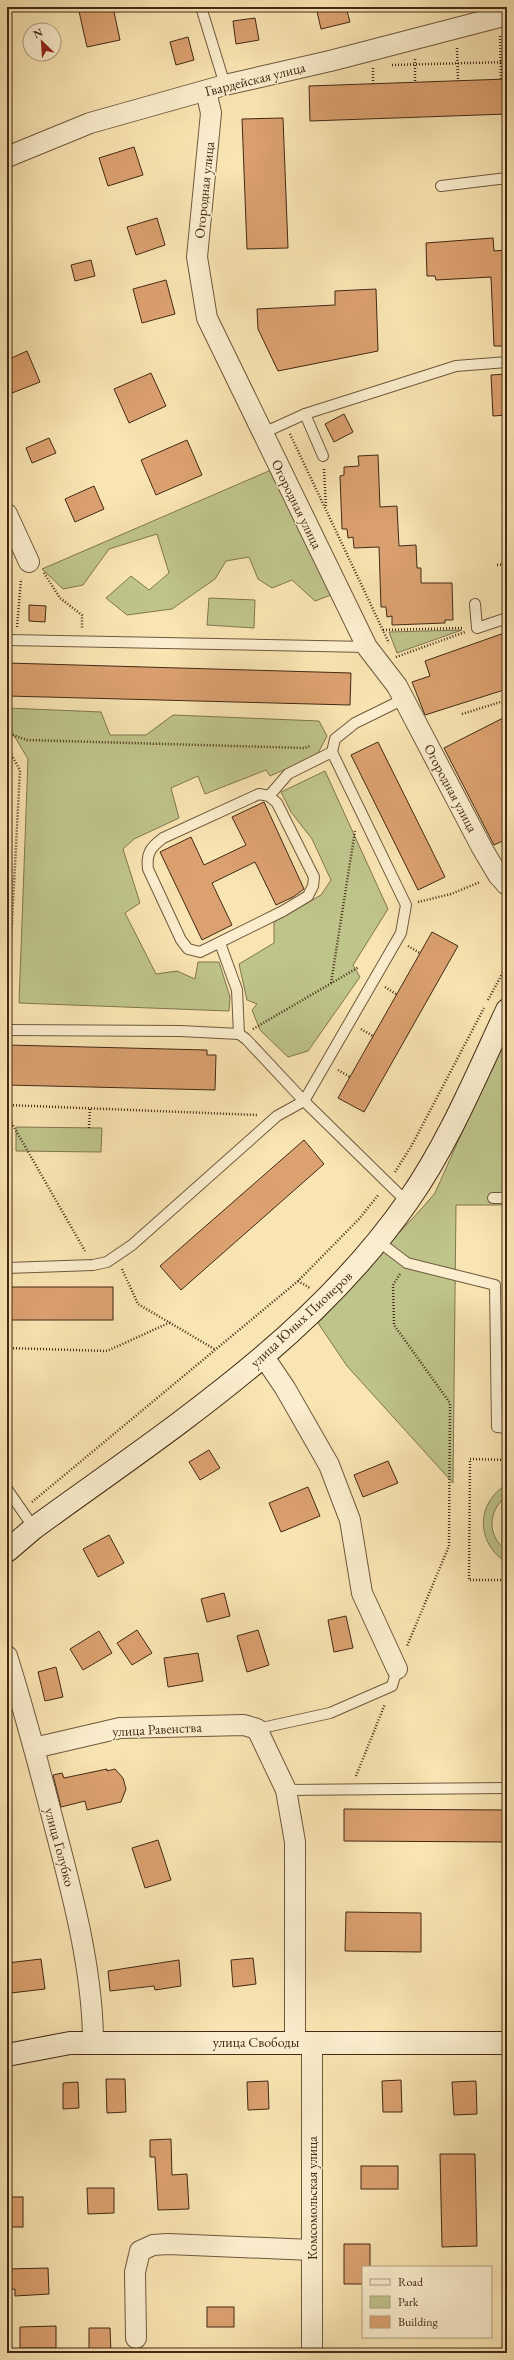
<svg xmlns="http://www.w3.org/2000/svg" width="514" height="2360" font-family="'EB Garamond',serif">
<rect width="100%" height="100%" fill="#f9e5b3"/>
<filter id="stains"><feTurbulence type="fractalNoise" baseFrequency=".005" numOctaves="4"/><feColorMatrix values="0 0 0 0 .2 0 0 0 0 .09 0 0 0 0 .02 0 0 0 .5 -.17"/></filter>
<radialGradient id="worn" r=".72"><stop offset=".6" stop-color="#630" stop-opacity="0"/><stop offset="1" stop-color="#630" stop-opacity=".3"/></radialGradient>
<!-- green -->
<g fill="#bfc48b" stroke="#817650">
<path d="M271 470 331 595 315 601 292 580 272 588 258 579 249 557 226 561 215 579 172 609 127 615 106 598 131 576 149 590 169 573 157 534 109 549 83 585 63 589 42 569Z"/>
<path d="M209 598 255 600 254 628 207 625Z"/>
<path d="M462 630 397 653 389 632Z"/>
<path d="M7 708 101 712 110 735H146L173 715 319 721 327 736 317 755 270 776 266 770 205 794 198 776 171 788 179 818 134 839 123 849 140 903 125 913 156 974 177 971 195 979 198 962H219L230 997 229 1011 19 1003 28 759 7 724Z"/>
<path d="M325 771 388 909 353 965 360 977 308 1051 288 1057 260 1030 252 1010 257 1004 247 1000 239 964 274 943V922L321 895 331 880 312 839 291 812 281 792Z"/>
<path d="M507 1031V1205H456L453 1483 347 1366 318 1323C345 1296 368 1267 394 1238 408 1223 422 1209 435 1193Z"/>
<path d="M16 1127 102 1128 101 1152 16 1151Z"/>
<path d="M507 1484V1496L502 1499 507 1500V1547H502V1500C487 1516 489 1538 507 1551V1563C476 1543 475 1504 507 1484Z"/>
</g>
<!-- building -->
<g fill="#dca170" stroke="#432914">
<path d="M78 7H113L120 40 87 47Z"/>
<path d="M316 7H346L350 22 321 29Z"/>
<path d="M255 18 259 40 236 44 233 21Z"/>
<path d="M188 37 194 60 176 65 170 42Z"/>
<path d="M507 79V114L310 121 309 86Z"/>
<path d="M283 118 288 248 247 249 242 119Z"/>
<path d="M134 147 143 175 108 186 99 158Z"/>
<path d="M157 218 165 245 136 255 127 227Z"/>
<path d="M493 238 494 251 507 250V346H494L491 277 436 280 435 276H427L426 243Z"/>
<path d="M91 260 95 276 75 281 71 265Z"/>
<path d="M166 280 175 314 142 323 133 289Z"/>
<path d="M376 289 378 351 278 371 258 329 257 309 335 305V291Z"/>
<path d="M27 351 40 382 12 393 7 380V360Z"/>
<path d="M151 373 166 406 129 423 114 389Z"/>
<path d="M507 374V415L493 416 491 375Z"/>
<path d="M344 414 353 432 334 442 325 424Z"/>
<path d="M49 438 56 453 32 463 26 448Z"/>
<path d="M187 440 202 475 156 495 141 460Z"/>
<path d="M378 455 380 507 397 506 399 546 416 545 417 568H421V583H452L453 620H445V623L392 625V616L387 617 386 607H381L379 547 354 548 353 537 348 538 347 529H342L340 476 344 475V467L359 466 358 456Z"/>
<path d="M94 486 104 509 75 522 65 499Z"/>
<path d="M29 605 46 606 45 622 29 621Z"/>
<path d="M507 632V689L425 715 412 682 430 676 425 661Z"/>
<path d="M7 663 351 673 350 705 7 696Z"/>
<path d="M507 716V839L494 845 444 748Z"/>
<path d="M378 742 445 877 418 890 351 755Z"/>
<path d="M264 802 304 889 293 897 276 905 255 862 212 883 232 925 202 940 160 852 191 837 204 865 246 845 232 817Z"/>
<path d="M432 932 458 946 364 1112 338 1098Z"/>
<path d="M7 1045 207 1050V1055H216L215 1090 7 1085Z"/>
<path d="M304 1140 324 1164 181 1290 160 1266Z"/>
<rect x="7" y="1287" width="106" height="33"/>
<path d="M209 1450 220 1468 200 1480 189 1462Z"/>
<path d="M388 1461 398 1483 363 1497 354 1475Z"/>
<path d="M308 1487 320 1516 281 1532 269 1503Z"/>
<path d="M109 1535 124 1563 98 1577 83 1549Z"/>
<path d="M224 1593 230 1616 207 1622 201 1599Z"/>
<path d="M346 1616 353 1648 334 1652 328 1620Z"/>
<path d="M137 1630 152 1653 132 1665 117 1643Z"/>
<path d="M258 1630 269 1665 247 1672 237 1636Z"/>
<path d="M99 1631 112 1653 83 1670 70 1649Z"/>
<path d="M198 1653 203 1681 168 1687 164 1658Z"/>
<path d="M56 1667 63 1697 45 1701 38 1672Z"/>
<path d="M107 1769V1771L115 1769 123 1778 126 1789 121 1802 87 1810 85 1801 61 1807 53 1775 62 1773 64 1778Z"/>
<path d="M344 1809 507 1810V1842L344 1841Z"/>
<path d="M158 1840 171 1880 145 1888 132 1848Z"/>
<path d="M346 1912 421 1913V1952L345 1951Z"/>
<path d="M253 1958 256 1984 233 1987 231 1960Z"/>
<path d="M41 1959 45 1989 11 1993 7 1963Z"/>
<path d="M179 1960 181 1986 155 1990 154 1986 110 1991 108 1971Z"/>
<path d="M106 2079H125L126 2112 107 2113Z"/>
<path d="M401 2080 402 2112H383L382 2081Z"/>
<path d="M268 2081 269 2109 248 2110 247 2082Z"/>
<path d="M476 2081 477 2114 454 2115 452 2082Z"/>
<path d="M78 2082 79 2108 63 2109V2083Z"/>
<path d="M171 2139 172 2175 187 2174 189 2209 158 2210 155 2157H150V2140Z"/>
<path d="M440 2154H475L477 2246 442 2247Z"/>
<rect x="361" y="2166" width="37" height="23"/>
<path d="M87 2188H114V2213L88 2214Z"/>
<rect x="7" y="2197" width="16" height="30"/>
<path d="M344 2244H370V2267H363V2284H344Z"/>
<path d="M48 2268 49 2294 15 2296V2289L7 2290V2269Z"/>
<rect x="207" y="2307" width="27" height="20"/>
<path d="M56 2326V2348H20V2327Z"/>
<path d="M89 2328H110L111 2353H89Z"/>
</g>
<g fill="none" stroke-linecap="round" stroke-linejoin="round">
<defs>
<g id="lane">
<path d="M201 7 225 85"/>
<path d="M441 186 507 178"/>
<path d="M305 414 323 456"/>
<path d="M263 433 305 414 456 366 507 362"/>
<path d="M475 604 477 628 507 618"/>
<path d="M7 640 367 647"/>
<path d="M259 794 269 796 277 803 314 877 313 886 308 896 283 911 200 952 188 949 181 940 148 869C146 853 151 847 163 838Z"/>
<path d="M269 796 288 774 332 752"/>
<path d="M220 943 237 990 239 1034"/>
<path d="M7 1030 180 1031 239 1034 246 1039 304 1101 407 1202"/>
<path d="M493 1198H507"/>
<path d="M378 1241 407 1263 495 1285 497 1427 507 1428"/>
<path d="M7 1268 93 1265 107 1262 132 1245 277 1116 304 1101 401 933 406 905 332 752 335 739 355 723 404 699"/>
<path d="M7 1489 34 1528"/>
<path d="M257 1729 330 1713 392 1686 397 1669"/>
<path d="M286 1790 507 1788"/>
</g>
<g id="street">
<path d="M206 91 211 113 197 257 207 318 367 647 397 686 482 848 498 875 507 885"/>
<path d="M7 157 90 123 225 85 330 61 507 15"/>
<path d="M7 514 29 562"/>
<path d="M264 1357 285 1388 329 1465 350 1520 362 1593 397 1669"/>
<path d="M7 1656C25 1713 40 1770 55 1828 73 1896 93 1972 93 2043"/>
<path d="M34 1748 120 1728 244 1725 257 1729 286 1790 295 1842V2042"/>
<path d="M312 2042V2353"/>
<path d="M136 2338 135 2272 140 2251 153 2245 168 2244 312 2250"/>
</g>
<g id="secondary">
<path d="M7 1551 34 1528C167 1431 312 1339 408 1201 448 1144 477 1074 507 1010"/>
<path d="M7 2055 70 2043H507"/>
</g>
</defs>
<!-- lane casing -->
<use href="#lane" stroke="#70583c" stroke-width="12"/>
<!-- street casing -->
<use href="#street" stroke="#70583c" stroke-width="22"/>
<!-- secondary casing -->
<use href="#secondary" stroke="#432914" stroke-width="24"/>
<!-- path -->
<g stroke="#432914" stroke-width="2.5" stroke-dasharray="1 2" stroke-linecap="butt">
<path d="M500 36 501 80"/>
<path d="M457 48 458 81"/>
<path d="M415 59V82"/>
<path d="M392 65 507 62"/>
<path d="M373 68V84"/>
<path d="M290 434 389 643"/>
<path d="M324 469 326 508"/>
<path d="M497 565 507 564"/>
<path d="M44 573 60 598 82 615V628"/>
<path d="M17 627 21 579"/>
<path d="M383 630 464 628"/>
<path d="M396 657 465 632"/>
<path d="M462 714 507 700"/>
<path d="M7 733 27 740 304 748 310 746"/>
<path d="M7 747 20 770 7 1017"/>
<path d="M7 884 14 878"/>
<path d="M7 901H13"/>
<path d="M418 902 451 894 480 882"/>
<path d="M408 946 420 953"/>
<path d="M331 983 355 831"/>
<path d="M385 987 396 994"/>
<path d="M488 1000 507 965"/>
<path d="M253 1029 359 967"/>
<path d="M361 1029 373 1036"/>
<path d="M338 1070 350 1077"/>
<path d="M7 1105 257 1115"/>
<path d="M7 1115 85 1251"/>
<path d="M89 1128 90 1108"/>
<path d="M395 1172 412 1145 484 1008"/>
<path d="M122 1269 138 1304 216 1350"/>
<path d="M400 1274 393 1285 394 1325 450 1403 449 1546 407 1646"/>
<path d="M298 1281 310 1288"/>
<path d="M7 1348 107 1351 171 1322"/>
<path d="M507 1460 470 1459 469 1580H507"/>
<path d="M32 1502 298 1281 359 1219 379 1194"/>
<path d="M356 1776 385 1704"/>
</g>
<!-- lane -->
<use href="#lane" stroke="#fbeece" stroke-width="10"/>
<!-- street -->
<use href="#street" stroke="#fbeece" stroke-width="20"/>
<!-- secondary -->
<use href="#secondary" stroke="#fbeece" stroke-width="22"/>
</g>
<g text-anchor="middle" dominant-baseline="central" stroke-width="3" stroke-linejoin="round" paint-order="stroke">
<!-- street labels -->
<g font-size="14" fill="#432914" stroke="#fbeece">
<text transform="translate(255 79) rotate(-14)">Гвардейская улица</text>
<text transform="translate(204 190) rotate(-84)">Огородная улица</text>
<text transform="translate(297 504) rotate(64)">Огородная улица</text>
<text transform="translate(451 788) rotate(62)">Огородная улица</text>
<text transform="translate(301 1319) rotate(-43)">улица Юных Пионеров</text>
<text transform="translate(157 1729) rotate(-3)">улица Равенства</text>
<text transform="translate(60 1847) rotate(75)">улица Голубко</text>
<text x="256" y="2042">улица Свободы</text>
<text transform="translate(312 2198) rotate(-90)">Комсомольская улица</text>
</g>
</g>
<!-- margin -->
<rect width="514" height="2360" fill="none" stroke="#f9e5b3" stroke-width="24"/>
<rect x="8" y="8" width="498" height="2344" fill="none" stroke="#432914" stroke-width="2"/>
<rect x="12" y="12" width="490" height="2336" fill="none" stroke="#432914"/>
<!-- legend -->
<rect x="362" y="2266" width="130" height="72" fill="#fbeece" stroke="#b19f84"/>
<rect x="370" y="2279" width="20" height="6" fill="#fbeece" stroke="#b19f84"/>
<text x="398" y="2286" font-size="12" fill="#432914">Road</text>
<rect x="370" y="2296" width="20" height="12" fill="#bfc48b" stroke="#b19f84"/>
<text x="398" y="2306" font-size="12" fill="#432914">Park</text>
<rect x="370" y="2316" width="20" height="12" fill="#dca170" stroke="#b19f84"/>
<text x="398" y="2326" font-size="12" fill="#432914">Building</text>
<!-- north arrow -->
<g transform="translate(42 42) rotate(335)"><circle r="19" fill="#fbeece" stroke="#b19f84"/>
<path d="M0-3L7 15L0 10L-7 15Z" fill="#8f2418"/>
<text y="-6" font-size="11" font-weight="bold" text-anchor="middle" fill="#432914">N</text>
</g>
<rect width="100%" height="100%" filter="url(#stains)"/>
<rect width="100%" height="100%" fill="url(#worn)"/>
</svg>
